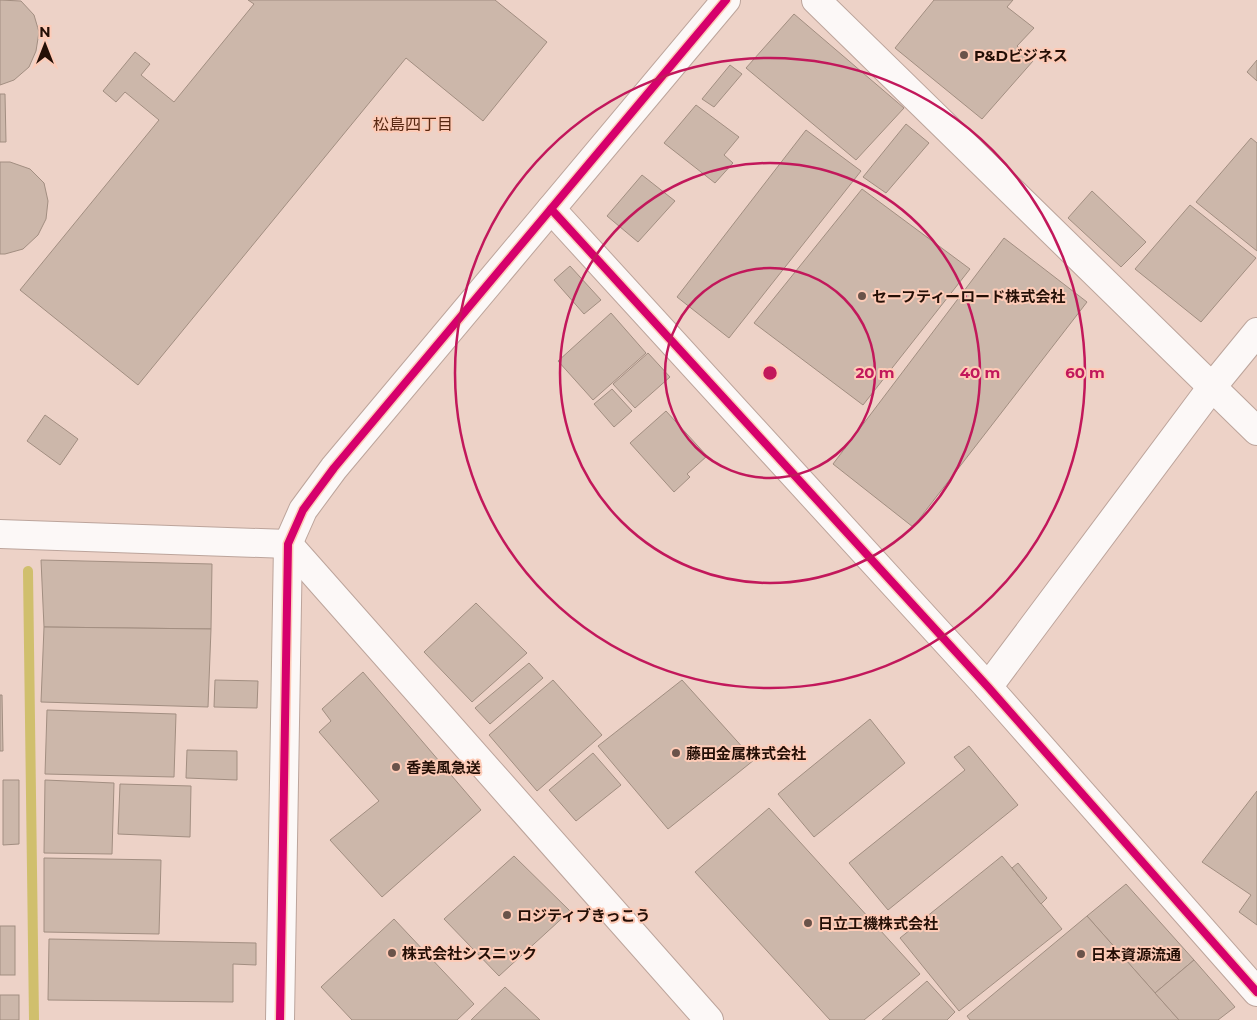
<svg xmlns="http://www.w3.org/2000/svg" width="1257" height="1020" font-family="Montserrat,'Noto Sans JP',sans-serif">
<rect width="100%" height="100%" fill="#edd2c7"/>
<g fill="none" stroke-linecap="round" stroke-linejoin="round">
<!-- stream -->
<path stroke="#d0bf6d" stroke-width="10" d="M28 571 34 1020"/>
</g>
<!-- building -->
<g fill="#ccb7aa" stroke="#a28e81">
<path d="M0 0 21 1 34 15 39 32 36 51 29 67 14 80 0 85Z"/>
<path d="M248 0H495L547 42 483 121 406 58 138 385 20 290 159 120 125 92 116 102 103 91 135 52 150 64 141 75 174 102 254 4Z"/>
<path d="M934 0H1013L1007 7 1034 28 1017 46 1033 61 982 119 895 48Z"/>
<path d="M794 14 904 108 856 160 746 68Z"/>
<path d="M1257 60V81L1247 72Z"/>
<path d="M730 65 742 74 714 107 702 99Z"/>
<path d="M0 94H5L6 142H0Z"/>
<path d="M696 105 739 137 724 155 733 163 715 183 664 143Z"/>
<path d="M906 124 929 143 886 193 863 177Z"/>
<path d="M806 130 861 171 729 338 677 297Z"/>
<path d="M1251 138 1257 143V251L1196 202Z"/>
<path d="M0 162H10L30 169 44 183 48 201 46 219 38 235 23 249 5 254H0Z"/>
<path d="M642 175 675 201 638 242 607 216Z"/>
<path d="M862 189 970 269 863 405 754 323Z"/>
<path d="M1092 191 1146 242 1121 267 1068 218Z"/>
<path d="M1190 205 1256 258 1201 322 1135 269Z"/>
<path d="M1004 238 1087 302 913 527 833 464Z"/>
<path d="M570 266 601 300 584 314 554 280Z"/>
<path d="M611 313 646 353 593 400 558 361Z"/>
<path d="M648 353 670 377 635 408 613 384Z"/>
<path d="M612 389 632 411 614 427 594 404Z"/>
<path d="M666 411 707 456 687 474 690 477 674 492 630 443Z"/>
<path d="M45 415 78 439 60 465 27 441Z"/>
<path d="M41 560 212 564 211 629 44 627Z"/>
<path d="M476 603 527 653 472 702 424 652Z"/>
<path d="M44 627 211 629 208 707 41 702Z"/>
<path d="M529 663 543 678 490 724 475 708Z"/>
<path d="M363 672 481 810 382 897 330 840 379 801 319 732 331 721 322 709Z"/>
<path d="M215 680 258 681 257 708 214 707Z"/>
<path d="M553 680 602 735 537 791 489 735Z"/>
<path d="M682 680 754 760 668 829 598 746Z"/>
<path d="M0 695H2L3 751H0Z"/>
<path d="M47 710 176 714 174 777 45 774Z"/>
<path d="M870 719 905 763 814 837 778 794Z"/>
<path d="M969 746 1018 805 888 910 849 863 965 770 954 757Z"/>
<path d="M187 750 237 751V780L186 778Z"/>
<path d="M593 753 621 785 576 821 549 790Z"/>
<path d="M3 780H19V844L3 845Z"/>
<path d="M45 780 114 783 112 854 44 853Z"/>
<path d="M120 784 191 786 190 837 118 834Z"/>
<path d="M1257 791V925L1239 912 1251 895 1202 862Z"/>
<path d="M769 808 920 974 864 1020H830L695 872Z"/>
<path d="M514 856 570 911 499 976 444 919Z"/>
<path d="M1002 856 1062 929 959 1011 900 938Z"/>
<path d="M44 858 161 860 159 934 44 932Z"/>
<path d="M1018 863 1047 898 1041 904 1012 868Z"/>
<path d="M1126 884 1194 960 1155 993 1087 916Z"/>
<path d="M1087 916 1179 1020H970L967 1016Z"/>
<path d="M394 919 474 1004 457 1020H352L321 987Z"/>
<rect x="0" y="926" width="15" height="49"/>
<path d="M49 939 256 943V965L233 964V1002L48 1000Z"/>
<path d="M1194 960 1235 1007 1218 1020H1179L1155 993Z"/>
<path d="M927 981 955 1012 947 1020H882Z"/>
<path d="M505 987 540 1020H471Z"/>
<rect x="0" y="995" width="19" height="25"/>
</g>
<g fill="none" stroke-linecap="round" stroke-linejoin="round">
<defs>
<g id="minor">
<path d="M816 0 1257 431"/>
<path d="M551 209 988 687 1257 992"/>
<path d="M0 534 288 544 709 1020"/>
<path d="M988 687 1212 387 1257 332"/>
<path d="M280 1020 288 544 303 510 334 468 726 0"/>
</g>
</defs>
<!-- minor casing -->
<use href="#minor" stroke="#bca49b" stroke-width="30"/>
<!-- minor -->
<use href="#minor" stroke="#fcf8f7" stroke-width="28"/>
<defs>
<g id="cycleway">
<path d="M551 209 988 687 1257 992"/>
<path d="M280 1020 288 544 303 510 334 468 726 0"/>
</g>
</defs>
<!-- cycleway casing -->
<use href="#cycleway" stroke="#fdcbb7" stroke-width="11"/>
<!-- cycleway -->
<use href="#cycleway" stroke="#d6006c" stroke-width="8"/>
</g>
<!-- distance rings -->
<g fill="none" stroke="#c2185b" stroke-width="2.5">
<circle cx="770" cy="373" r="105"/>
<circle cx="770" cy="373" r="210"/>
<circle cx="770" cy="373" r="315"/>
</g>
<!-- markers -->
<g fill="#6a534a" stroke="#fdcbb7" stroke-width="2">
<circle cx="964" cy="55" r="5"/>
<circle cx="862" cy="296" r="5"/>
<circle cx="676" cy="753" r="5"/>
<circle cx="396" cy="767" r="5"/>
<circle cx="507" cy="915" r="5"/>
<circle cx="808" cy="923" r="5"/>
<circle cx="392" cy="953" r="5"/>
<circle cx="1081" cy="954" r="5"/>
</g>
<g text-anchor="middle" dominant-baseline="central" stroke-width="4" stroke-linejoin="round" paint-order="stroke">
<!-- poi labels -->
<g font-size="15" font-weight="bold" fill="#240f06" stroke="#fdcbb7" text-anchor="start">
<text x="974" y="55">P&amp;Dビジネス</text>
<text x="872" y="296">セーフティーロード株式会社</text>
<text x="686" y="753">藤田金属株式会社</text>
<text x="406" y="767">香美風急送</text>
<text x="517" y="915">ロジティブきっこう</text>
<text x="818" y="923">日立工機株式会社</text>
<text x="402" y="953">株式会社シスニック</text>
<text x="1091" y="954">日本資源流通</text>
</g>
<!-- neighbourhood labels -->
<g font-size="16" fill="#582711" stroke="#fdcbb7">
<text x="413" y="124">松島四丁目</text>
</g>
</g>
<circle cx="770" cy="373" r="8" fill="#c2185b" stroke="#fdcbb7" stroke-width="2.5"/>
<g font-size="15" text-anchor="middle" font-weight="bold" fill="#c2185b" stroke="#fdcbb7" stroke-width="4" stroke-linejoin="round" paint-order="stroke">
<text x="875" y="378">20 m</text>
<text x="980" y="378">40 m</text>
<text x="1085" y="378">60 m</text>
</g>
<!-- north arrow -->
<g transform="translate(45 45)" stroke="#fdcbb7" stroke-width="4" paint-order="stroke">
<path d="M0-4L9 19L0 12L-9 19Z" fill="#240f06"/>
<text y="-8" font-size="14" font-weight="bold" text-anchor="middle" fill="#240f06">N</text>
</g>
</svg>
